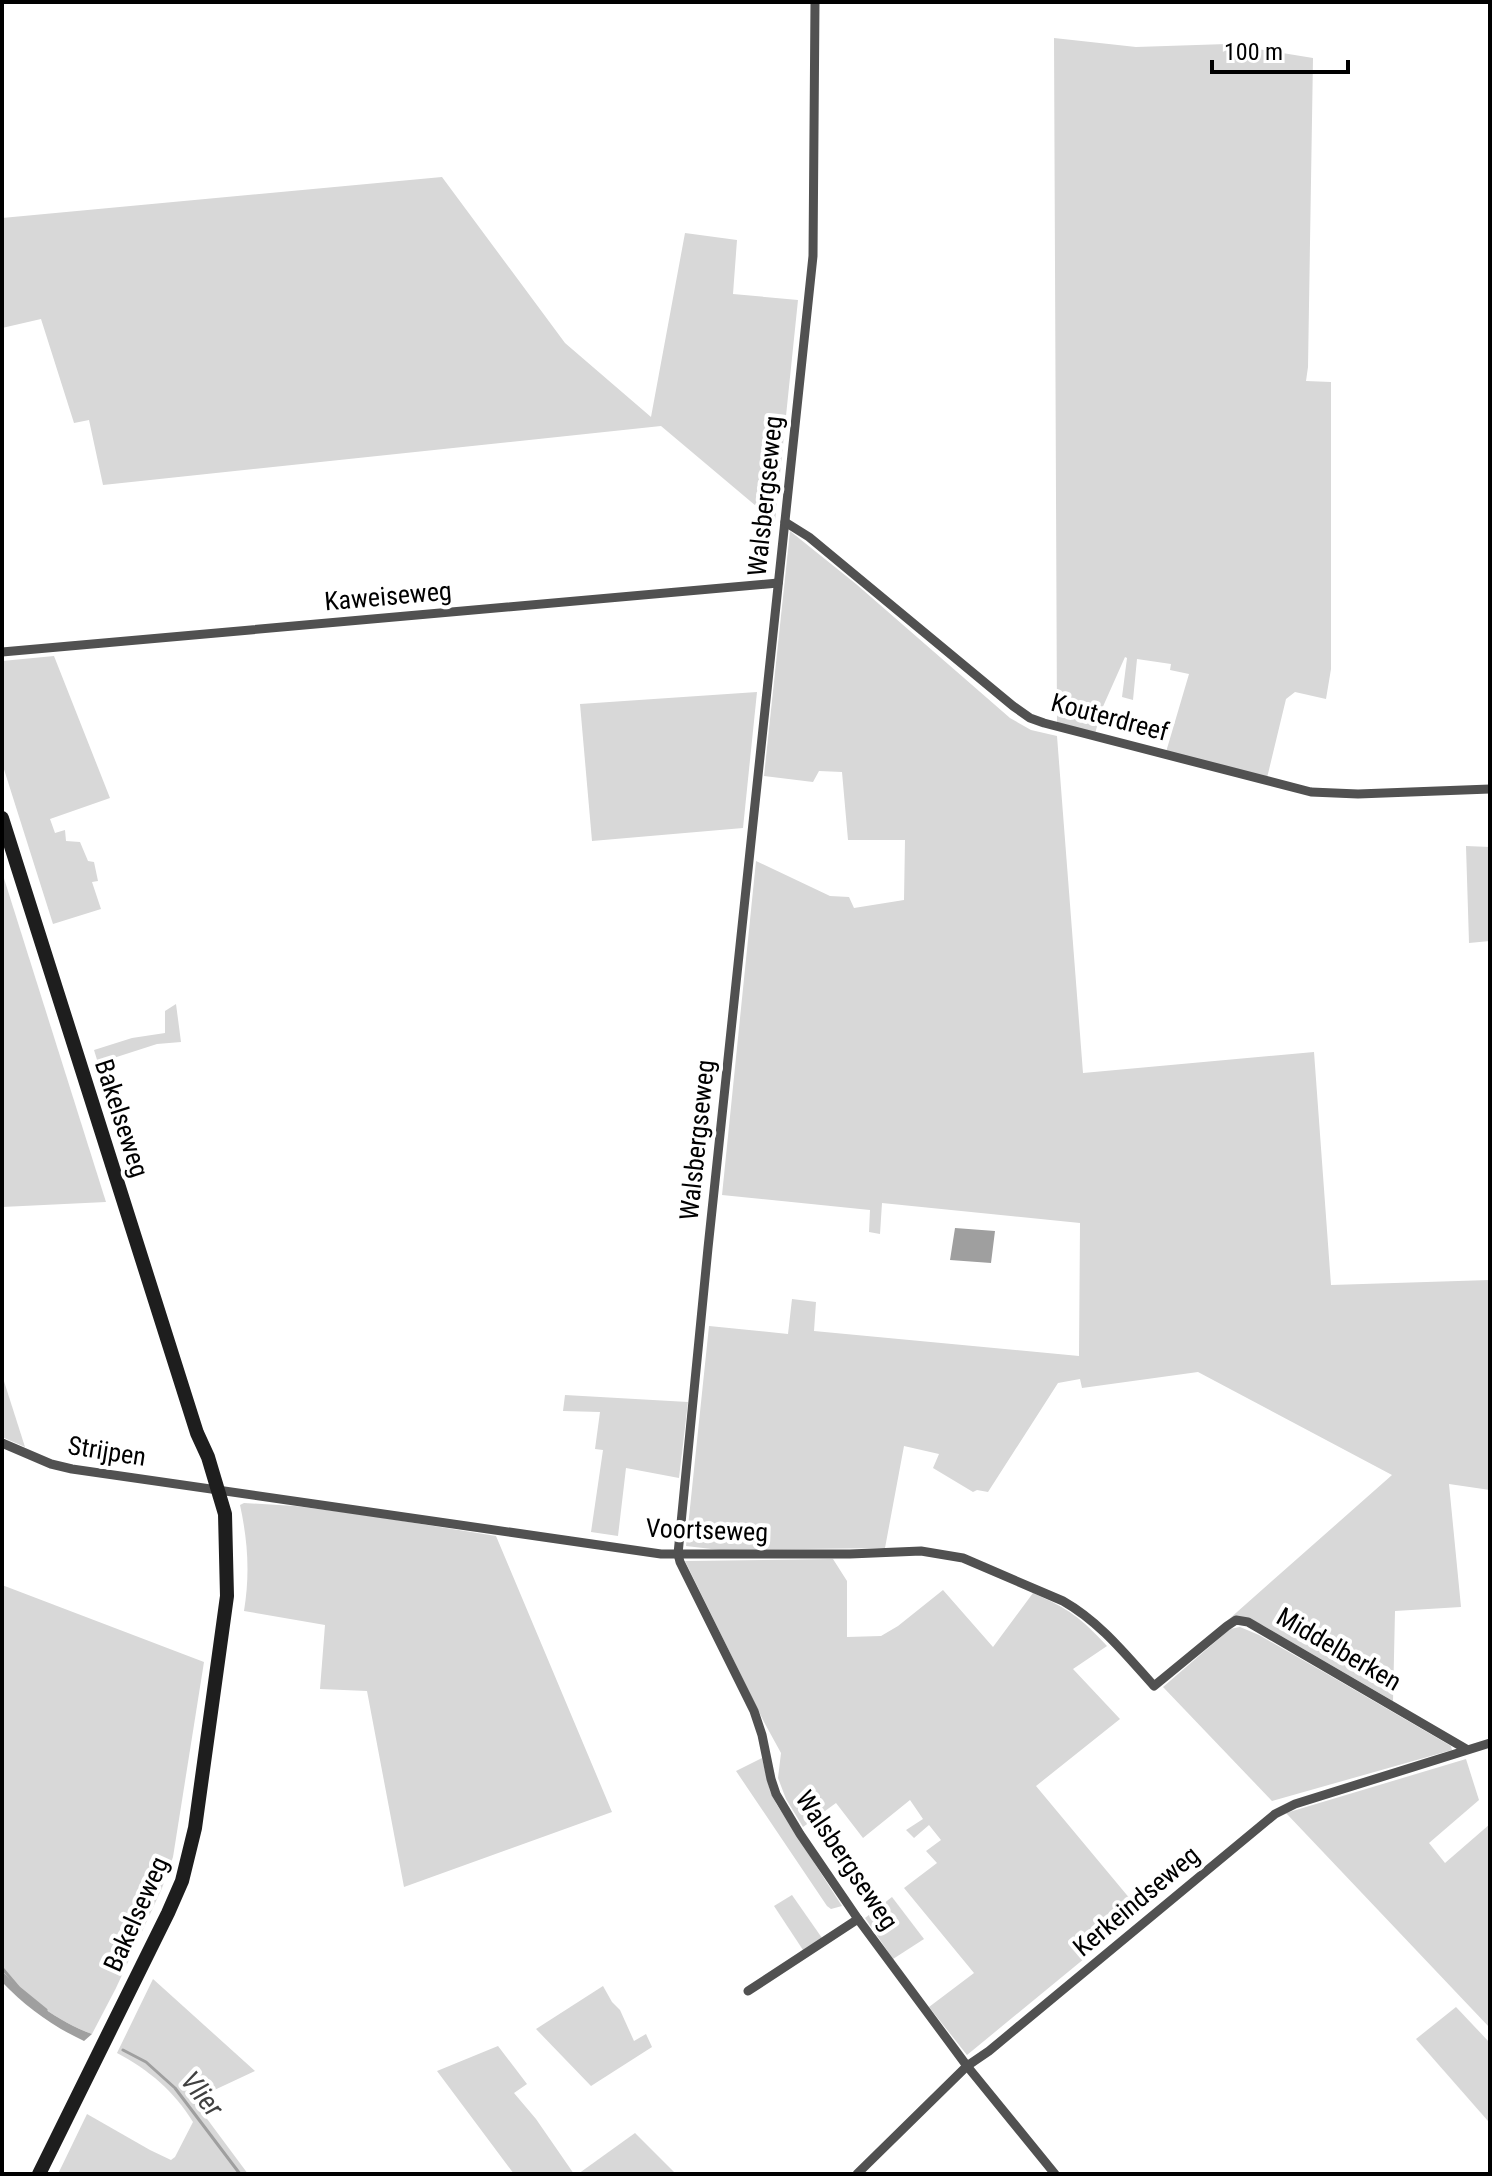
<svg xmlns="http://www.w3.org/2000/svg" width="1492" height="2176" font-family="'Roboto Condensed',sans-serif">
<rect width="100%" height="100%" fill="#fff"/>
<!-- green -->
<g fill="#d8d8d8">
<path d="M1054 38 1136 47 1227 44 1313 58 1308 367 1306 381 1331 382V669L1326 699 1295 692 1286 699 1267 778 1166 752 1189 674 1170 670 1171 664 1137 659 1133 700 1122 697 1127 658 1125 657 1101 711 1095 734 1057 723Z"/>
<path d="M442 177 565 343 651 417 685 233 737 240 733 294 798 300 775 522 661 426 103 485 89 420 74 423 41 319 2 328V218Z"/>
<path d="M790 531 856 584 1010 718 1031 730 1057 736 1083 1073 1314 1052 1331 1285 1490 1280V1490L1449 1484 1461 1607 1395 1611 1393 1701 1264 1626 1245 1618 1228 1620 1392 1475 1198 1372 1082 1388 1080 1379 1058 1383 988 1492 977 1490 973 1492 933 1468 939 1454 904 1446 885 1548 720 1550 686 1546 709 1326 788 1334 792 1299 816 1302 814 1331 1079 1356 1080 1223 882 1203 880 1234 869 1232 870 1210 722 1195 756 861 830 896 849 897 854 908 904 900 905 840H848L842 772 819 771 813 782 764 776Z"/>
<path d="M54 656 110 798 50 819 55 833 65 830 66 841 80 842 88 861 94 862 98 881 92 882 101 909 53 924 2 763V661Z"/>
<path d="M757 692 743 828 592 841 580 704Z"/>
<path d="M1466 846 1490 847V941L1469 943Z"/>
<path d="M2 872 106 1202 2 1207Z"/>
<path d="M176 1004 181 1042 157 1044 98 1063 94 1050 132 1038 165 1033V1011Z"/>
<path d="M2 1375 25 1447 2 1437Z"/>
<path d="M565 1395 688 1402 679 1478 626 1468 618 1536 591 1532 603 1450 595 1449 600 1412 563 1411Z"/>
<path d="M244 1503 295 1506 365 1515 496 1536 612 1812 404 1887 367 1691 320 1689 325 1625 244 1611C250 1574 248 1542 240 1505Z"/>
<path d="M833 1559 847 1581V1637L881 1636 898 1626 943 1590 993 1647 1033 1593C1069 1609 1080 1617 1107 1646L1073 1669 1120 1719 1036 1786 1141 1912 967 2055 929 2007 974 1973 904 1888 937 1863 926 1851 941 1840 929 1825 914 1838 906 1830 923 1819 910 1800 863 1838 836 1803 803 1827 786 1799 778 1778 781 1753 764 1722 685 1561Z"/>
<path d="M2 1585 204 1662 173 1857 162 1888 116 1988 92 2034C57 2021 27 1998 2 1971Z"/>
<path d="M1240 1627 1259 1635 1322 1671 1451 1746 1452 1750 1272 1801 1163 1687 1230 1629Z"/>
<path d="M762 1758 770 1791 777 1805 842 1906 831 1909 827 1906 736 1771Z"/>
<path d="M1466 1759 1479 1800 1429 1843 1445 1863 1490 1824V2028L1286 1813Z"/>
<path d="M792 1895 822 1938 803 1950 774 1906Z"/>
<path d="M892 1897 924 1939 893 1959 865 1918Z"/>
<path d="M153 1979 255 2071 193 2100 248 2174H58L87 2114 150 2150 171 2160 175 2157 193 2122C174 2091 149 2070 117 2053Z"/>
<path d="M603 1986 612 2002 620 2010 634 2041 646 2034 652 2047 591 2086 536 2029Z"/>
<path d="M1456 2007 1490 2043V2120L1488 2121 1416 2039Z"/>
<path d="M498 2046 527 2084 514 2093 536 2119 574 2174H514L437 2071Z"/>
<path d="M635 2133 674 2172 671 2174H578Z"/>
</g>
<!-- water -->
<g fill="#9f9f9f">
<path d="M955 1228 995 1231 991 1263 950 1260Z"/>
<path d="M2 1971C27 1998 57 2021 92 2034L84 2041C52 2026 26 2007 2 1982Z"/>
</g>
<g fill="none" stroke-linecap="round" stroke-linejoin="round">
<!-- stream -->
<g stroke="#9f9f9f" stroke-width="3">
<path d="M2 1968 19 1988 46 2010"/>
<path d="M123 2050 146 2062 175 2088 240 2174"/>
</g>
<!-- minor -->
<g stroke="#515151" stroke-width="9">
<path d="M815 2 813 256 708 1248 678 1554 680 1562 754 1711 762 1735 771 1779 776 1794 800 1834 858 1919 967 2066 1055 2174"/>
<path d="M785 522 809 537 1013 706 1030 718 1044 723 1311 792 1358 794 1490 789"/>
<path d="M2 652 778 583"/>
<path d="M2 1443 51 1464 72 1469 661 1554H850L921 1551 963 1558 1063 1601C1100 1622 1126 1655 1154 1686L1227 1626 1236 1620 1248 1622 1466 1749"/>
<path d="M748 1991 858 1919"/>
<path d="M857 2174 967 2066 989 2051 1275 1814 1295 1804 1490 1743"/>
</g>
<!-- secondary -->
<path stroke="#1e1e1e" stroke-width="14" d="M2 818 197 1433 208 1457 225 1514 227 1596 195 1828 182 1881 168 1913 39 2174"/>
</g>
<g text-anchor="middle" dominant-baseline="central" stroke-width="8" stroke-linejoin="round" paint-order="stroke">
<!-- street labels -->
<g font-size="26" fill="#000" stroke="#fff">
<text transform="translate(765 496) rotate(-84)">Walsbergseweg</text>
<text transform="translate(388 596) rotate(-5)">Kaweiseweg</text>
<text transform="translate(1110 717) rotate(15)">Kouterdreef</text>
<text transform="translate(122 1118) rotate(72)">Bakelseweg</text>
<text transform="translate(697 1140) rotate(-84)">Walsbergseweg</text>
<text transform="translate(107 1451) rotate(9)">Strijpen</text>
<text transform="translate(707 1530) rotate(2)">Voortseweg</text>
<text transform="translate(1339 1649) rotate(30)">Middelberken</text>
<text transform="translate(847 1860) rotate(56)">Walsbergseweg</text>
<text transform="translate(1136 1901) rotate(-40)">Kerkeindseweg</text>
<text transform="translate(136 1914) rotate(-66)">Bakelseweg</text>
</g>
<!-- water labels -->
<g font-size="28" font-style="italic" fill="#404040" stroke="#fff">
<text transform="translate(202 2094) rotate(51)">Vlier</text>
</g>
</g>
<!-- border -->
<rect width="1492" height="2176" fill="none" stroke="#000000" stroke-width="8"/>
<!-- scale -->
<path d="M1212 60v12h136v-12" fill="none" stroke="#000000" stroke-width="4"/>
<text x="1224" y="60" font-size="24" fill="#000000" stroke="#ffffff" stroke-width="6" paint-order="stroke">100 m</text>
</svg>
